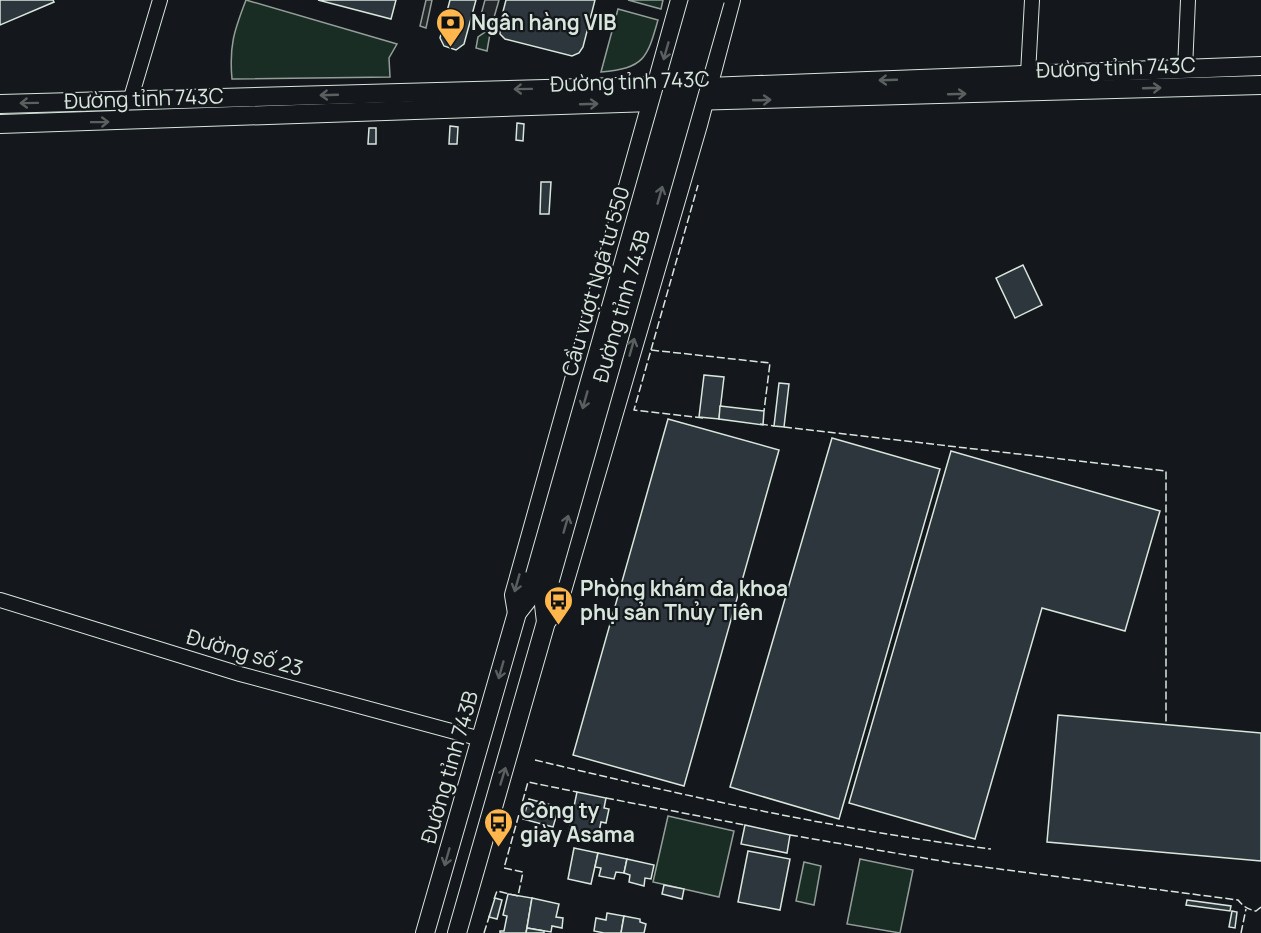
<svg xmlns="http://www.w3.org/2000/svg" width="1261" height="933" font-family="Manrope,sans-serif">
<rect width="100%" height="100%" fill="#14181c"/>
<!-- green -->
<g fill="#1a2d24" stroke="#939e99" stroke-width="1.5">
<path d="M246 0 397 44 389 58 390 77 232 79C229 46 234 31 246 0Z"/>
<path d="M628 0H663L661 9Z"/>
<path d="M618 9 658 20C647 59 644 68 601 72Z"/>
<path d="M491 28 487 51 476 48 478 37Z"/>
<path d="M668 816 734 831 719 897 653 882Z"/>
<path d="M860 859 913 870 900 933 847 924Z"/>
<path d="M804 862 821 866 814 905 796 901Z"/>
</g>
<!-- parking -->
<g fill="#24282b" stroke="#939e99" stroke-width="1.5">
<path d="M426 0H432L426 28 420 26Z"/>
<path d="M485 0H499L491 28 487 32 479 22Z"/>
</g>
<!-- building -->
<g fill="#2c363c" stroke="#d8e6dc" stroke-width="1.5">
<path d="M0 0H53L54 2 0 25Z"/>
<path d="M318 0H396L391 19Z"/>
<path d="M450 0H476L464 44 456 50 444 46 440 38Z"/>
<path d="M506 0H595L583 47 579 53 572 56 505 39 500 34V23Z"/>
<path d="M517 123 524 124 523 141 516 140Z"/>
<path d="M450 126 458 127 457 144H449Z"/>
<path d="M369 128H376V144H368Z"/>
<path d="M541 182H551L549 214H540Z"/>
<path d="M1023 265 1042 305 1015 318 996 278Z"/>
<path d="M704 375 724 377 719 419 699 417Z"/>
<path d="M779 383 789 384 784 427 774 426Z"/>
<path d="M720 406 764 411 763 425 719 419Z"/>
<path d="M668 419 779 450 684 786 573 755Z"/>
<path d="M832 438 940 469 839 819 730 787Z"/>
<path d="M951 451 1160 511 1125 631 1042 608 975 839 849 803Z"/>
<path d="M1058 715 1261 733V861L1047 842Z"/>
<path d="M577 792 606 798 604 808 609 809 606 823 601 822 597 842 568 836Z"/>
<path d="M529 799 559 807 553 827 523 819Z"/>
<path d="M745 825 790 835 787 853 741 844Z"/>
<path d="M574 848 598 853 591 884 568 879Z"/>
<path d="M748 851 790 859 780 910 738 902Z"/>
<path d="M598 853 627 859 624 873 616 872 614 879 599 876 601 868 595 867Z"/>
<path d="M627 859 654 865 651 879 645 878 644 886 629 882 630 875 624 873Z"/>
<path d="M664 885 684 889 682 899 662 894Z"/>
<path d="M508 894 532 898 526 933H500V931H504L507 916 503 915Z"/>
<path d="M495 898 502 900 497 919 489 917Z"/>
<path d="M532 898 559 904 556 917 563 918 562 928 552 926 551 932 527 928Z"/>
<path d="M1187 900 1231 906 1230 911 1186 905Z"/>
<path d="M1232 911 1237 912 1235 928 1229 927Z"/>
<path d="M607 913 624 916 621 933H604L594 931 596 918 606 920Z"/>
<path d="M624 916 640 919V922L646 924 644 933H621Z"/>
<path d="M527 928 544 931V933H526Z"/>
</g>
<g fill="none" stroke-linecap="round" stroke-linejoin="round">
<defs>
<g id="minor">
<path d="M1185 69 1188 0"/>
<path d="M1028 74 1032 0"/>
<path d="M130 101 160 0"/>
<path d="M0 600 240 674 481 739"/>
</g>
<g id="major">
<path d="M0 104 656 86 708 87 1261 66"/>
<path d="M0 124 652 102 1261 85"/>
<path d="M517 613 514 595 680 0"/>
<path d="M546 622 544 605 550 580"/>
<path d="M425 933 517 613 528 599 535 575"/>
<path d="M457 933 546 622 557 608 698 125 731 0"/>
</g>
</defs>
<!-- minor casing -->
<use href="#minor" stroke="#d8e6dc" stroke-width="16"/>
<!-- major casing -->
<use href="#major" stroke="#d8e6dc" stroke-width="20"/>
<!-- minor -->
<use href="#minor" stroke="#14181c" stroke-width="14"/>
<!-- major -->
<use href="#major" stroke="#14181c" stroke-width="18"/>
<defs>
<g id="major-bridge">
<path d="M535 575 698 0"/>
<path d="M550 580 715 0"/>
</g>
</defs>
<!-- major-bridge casing -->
<use href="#major-bridge" stroke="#d8e6dc" stroke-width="20" stroke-linecap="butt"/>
<!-- major-bridge -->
<use href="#major-bridge" stroke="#14181c" stroke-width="18"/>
<!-- fence -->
<g stroke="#d8e6dc" stroke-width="1.5" stroke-dasharray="8 3" stroke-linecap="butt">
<path d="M651 350 698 185"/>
<path d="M703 418 634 410 651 350 770 363 764 411"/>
<path d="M760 424 774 426"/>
<path d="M784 427 1166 471V725"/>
<path d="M535 760C686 796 837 830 991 849"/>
<path d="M606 798 745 825"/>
<path d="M790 835 953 863 1238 900C1244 907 1247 909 1256 911L1261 907"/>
<path d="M494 899 497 891 518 896 523 872 504 868 528 782 577 792"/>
<path d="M484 933 490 914"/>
<path d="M1241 933 1246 909"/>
</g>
</g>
<!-- one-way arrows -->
<defs><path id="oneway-shaft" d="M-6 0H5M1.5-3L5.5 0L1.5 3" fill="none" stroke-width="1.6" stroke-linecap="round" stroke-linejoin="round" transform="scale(1.5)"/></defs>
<g stroke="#59605f">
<use href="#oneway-shaft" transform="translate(666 51) rotate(106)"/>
<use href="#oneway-shaft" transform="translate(888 80) rotate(178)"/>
<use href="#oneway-shaft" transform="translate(1152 88) rotate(-2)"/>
<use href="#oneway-shaft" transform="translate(523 89) rotate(179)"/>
<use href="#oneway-shaft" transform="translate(957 94) rotate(-2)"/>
<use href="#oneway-shaft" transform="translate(329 95) rotate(178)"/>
<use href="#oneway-shaft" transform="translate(762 100) rotate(-2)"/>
<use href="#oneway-shaft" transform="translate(29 103) rotate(179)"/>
<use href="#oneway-shaft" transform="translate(589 104) rotate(-2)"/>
<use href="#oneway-shaft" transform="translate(100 122) rotate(-1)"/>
<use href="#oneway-shaft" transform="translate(660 195) rotate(-74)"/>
<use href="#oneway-shaft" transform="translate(632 347) rotate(-74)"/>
<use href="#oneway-shaft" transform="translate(585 400) rotate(106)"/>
<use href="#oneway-shaft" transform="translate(566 524) rotate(-74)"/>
<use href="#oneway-shaft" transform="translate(517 583) rotate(106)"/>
<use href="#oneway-shaft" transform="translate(501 670) rotate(106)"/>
<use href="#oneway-shaft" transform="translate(503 776) rotate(-73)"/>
<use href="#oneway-shaft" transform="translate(447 857) rotate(106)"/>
</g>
<!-- icons -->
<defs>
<symbol id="bank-pin" viewBox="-11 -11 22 30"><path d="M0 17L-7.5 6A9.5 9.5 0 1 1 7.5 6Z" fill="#ffb74d" stroke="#14181c"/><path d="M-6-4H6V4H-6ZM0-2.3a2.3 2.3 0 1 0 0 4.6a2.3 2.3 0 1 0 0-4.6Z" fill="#111"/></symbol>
<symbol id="bus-pin" viewBox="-11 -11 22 30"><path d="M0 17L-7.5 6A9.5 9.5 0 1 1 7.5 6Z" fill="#ffb74d" stroke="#14181c"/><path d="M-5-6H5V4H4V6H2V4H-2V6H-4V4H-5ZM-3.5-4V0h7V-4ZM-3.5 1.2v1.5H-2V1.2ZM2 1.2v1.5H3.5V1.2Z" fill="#111"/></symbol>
</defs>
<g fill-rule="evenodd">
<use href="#bank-pin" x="434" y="6" width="33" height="45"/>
<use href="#bus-pin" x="542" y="584" width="33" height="45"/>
<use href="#bus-pin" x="482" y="806" width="33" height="45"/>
</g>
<g text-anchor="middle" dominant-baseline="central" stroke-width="4.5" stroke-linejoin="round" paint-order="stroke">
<!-- poi labels -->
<g font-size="21" font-weight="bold" fill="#d8e6dc" stroke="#14181c" text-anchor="start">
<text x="471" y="22">Ngân hàng VIB</text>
<text x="580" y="588">Phòng khám đa khoa<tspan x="580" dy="24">phụ sản Thủy Tiên</tspan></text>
<text x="520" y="810">Công ty<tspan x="520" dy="24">giày Asama</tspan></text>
</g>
<!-- street labels -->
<g font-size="21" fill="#d8e6dc" stroke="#14181c">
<text transform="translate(1116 67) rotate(-2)">Đường tỉnh 743C</text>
<text transform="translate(630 81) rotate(-2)">Đường tỉnh 743C</text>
<text transform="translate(144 98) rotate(-2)">Đường tỉnh 743C</text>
<text transform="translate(595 281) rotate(-74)">Cầu vượt Ngã tư 550</text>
<text transform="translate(621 306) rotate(-74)">Đường tỉnh 743B</text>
<text transform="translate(245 652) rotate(16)">Đường số 23</text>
<text transform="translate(449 767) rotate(-74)">Đường tỉnh 743B</text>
</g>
</g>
</svg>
